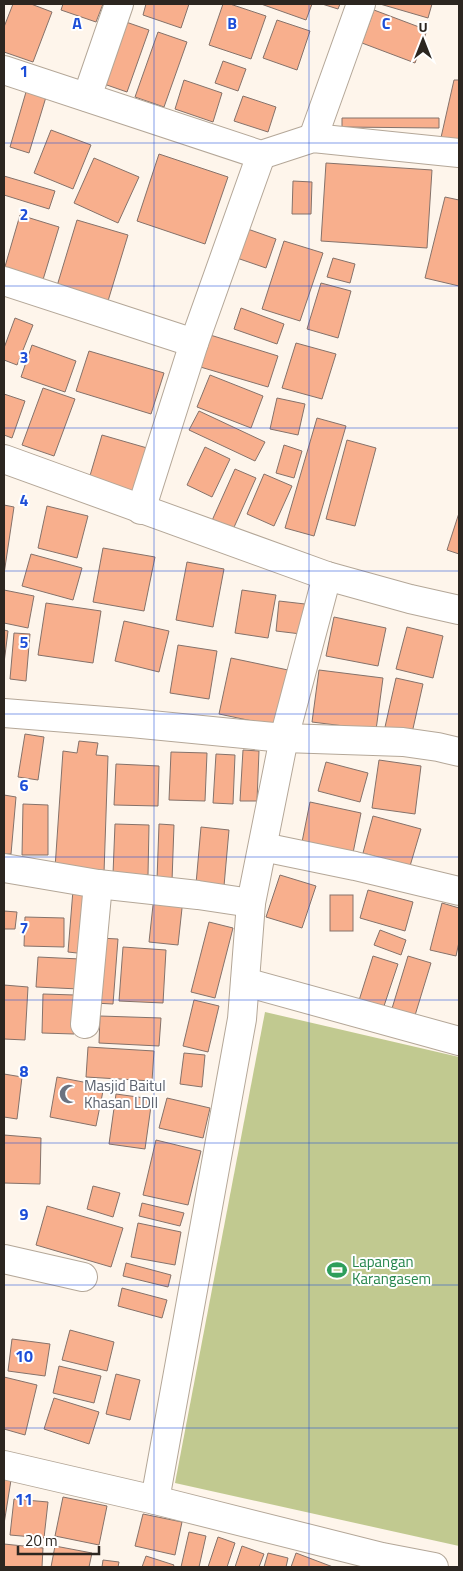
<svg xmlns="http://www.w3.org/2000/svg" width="463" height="1571" font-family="'Titillium Web',sans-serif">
<rect width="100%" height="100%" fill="#fef5eb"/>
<!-- green -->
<path fill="#c1c990" d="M265 1012 459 1057V1546L175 1483Z"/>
<!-- building -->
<g fill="#f8af8d" stroke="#85726a">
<path d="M13 4H31L52 12 33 62 4 52V27Z"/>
<path d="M63 4H103L96 22 61 10Z"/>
<path d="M146 4H189L181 28 143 15Z"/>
<path d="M223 4H230L266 16 251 59 209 45Z"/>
<path d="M261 4H312L306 20Z"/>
<path d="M322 4H340L338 9Z"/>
<path d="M380 4H432L428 18Z"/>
<path d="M374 10 427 30 415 63 362 43Z"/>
<path d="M277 20 310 31 297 70 263 58Z"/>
<path d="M126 22 149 30 127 92 104 84Z"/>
<path d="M158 32 187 42 164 107 135 97Z"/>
<path d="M223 61 246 69 238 91 215 83Z"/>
<path d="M184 80 222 93 213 122 175 109Z"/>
<path d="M454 80H459V142H440Z"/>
<path d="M26 92 46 97 29 153 10 147Z"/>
<path d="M243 96 276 107 268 132 234 121Z"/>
<path d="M342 118H439V128L342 127Z"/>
<path d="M51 130 91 145 73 189 34 173Z"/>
<path d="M159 154 228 177 205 244 137 221Z"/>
<path d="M94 158 139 177 118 223 74 203Z"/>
<path d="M326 163 432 170 427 248 321 241Z"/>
<path d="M4 176 55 191 49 209 4 195Z"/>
<path d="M293 181 312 182 311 214H292Z"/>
<path d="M445 197 459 200V286L425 278Z"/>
<path d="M20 215 59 227 42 283 4 270Z"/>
<path d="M77 220 128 235 108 301 57 286Z"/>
<path d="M242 227 276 239 266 268 231 256Z"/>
<path d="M284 241 323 253 300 321 262 309Z"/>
<path d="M333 258 355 264 350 283 327 277Z"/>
<path d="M321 283 351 291 338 338 307 329Z"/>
<path d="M241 308 284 324 277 344 234 329Z"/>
<path d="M15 318 33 325 17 365 4 360V348Z"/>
<path d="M207 334 278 356 268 387 197 366Z"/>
<path d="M296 343 336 354 322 399 282 388Z"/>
<path d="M32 345 76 361 65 392 21 377Z"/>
<path d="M89 351 164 373 151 414 76 391Z"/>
<path d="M210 375 263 396 251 428 197 407Z"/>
<path d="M43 388 75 399 54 456 22 445Z"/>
<path d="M4 394 25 401 12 438 4 435Z"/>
<path d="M277 398 305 404 298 435 270 429Z"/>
<path d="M199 411 265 442 255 461 189 430Z"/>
<path d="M317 418 346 426 314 536 285 528Z"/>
<path d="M102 435 154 450 140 495 89 479Z"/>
<path d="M347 440 376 448 355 526 326 519Z"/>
<path d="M284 445 302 451 294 478 276 473Z"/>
<path d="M205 447 230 459 212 497 187 485Z"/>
<path d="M235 469 256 478 231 534 210 525Z"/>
<path d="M264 474 292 486 274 526 247 514Z"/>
<path d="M4 505 14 507 4 574Z"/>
<path d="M47 506 88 516 77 558 38 548Z"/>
<path d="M459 513V554L447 550Z"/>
<path d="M103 548 155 557 144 611 93 602Z"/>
<path d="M31 554 82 568 73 600 22 586Z"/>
<path d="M187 562 224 569 213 627 176 620Z"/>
<path d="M4 590 34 596 28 628 4 623Z"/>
<path d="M242 590 276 595 268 638 235 633Z"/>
<path d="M279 601 305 604 301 634 276 631Z"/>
<path d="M46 603 101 611 93 663 38 655Z"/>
<path d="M334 617 386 628 378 666 326 656Z"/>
<path d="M124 621 169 631 159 672 115 661Z"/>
<path d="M407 627 443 636 433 678 396 669Z"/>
<path d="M4 630 8 631 4 663Z"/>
<path d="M14 633 30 634 26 681 10 679Z"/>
<path d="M178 645 217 651 209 699 170 693Z"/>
<path d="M231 658 288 670 276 726 219 714Z"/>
<path d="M319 670 383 678 376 730 312 722Z"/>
<path d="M396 678 423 684 412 733 385 727Z"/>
<path d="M25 734 44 737 38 780 18 777Z"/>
<path d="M79 741 98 743 96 755 108 756 104 873 55 868 63 751 77 753Z"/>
<path d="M243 750 259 751 257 801H240Z"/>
<path d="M171 752 207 753 205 801 169 800Z"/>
<path d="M216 754 235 755 233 804 213 803Z"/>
<path d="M379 760 421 766 415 814 372 808Z"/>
<path d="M326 762 368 773 360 802 318 791Z"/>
<path d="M116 764 159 766 158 806 114 805Z"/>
<path d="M4 795 16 797 11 854H4Z"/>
<path d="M310 802 361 813 353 853 302 842Z"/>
<path d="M23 804 48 805V855H22Z"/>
<path d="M373 816 421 829 410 866 363 853Z"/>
<path d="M115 824 149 825 148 875 113 874Z"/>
<path d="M159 824 174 825 172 881 157 880Z"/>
<path d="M201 827 229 830 224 886 196 884Z"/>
<path d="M280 875 316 886 302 928 266 917Z"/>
<path d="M73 890 91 891 86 954 68 952Z"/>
<path d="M368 890 413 902 405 931 360 918Z"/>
<rect x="330" y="895" width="23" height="36"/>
<path d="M154 896 183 899 178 945 149 942Z"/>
<path d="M442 903 459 908V942L456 956 430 950Z"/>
<path d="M4 911 17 912 15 929H4Z"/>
<path d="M25 917 64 918V947L24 946Z"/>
<path d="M209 922 233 928 215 998 191 992Z"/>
<path d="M380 930 406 940 401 955 374 945Z"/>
<path d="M99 938 118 939 113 1004 94 1003Z"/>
<path d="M123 947 166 950 163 1003 119 1001Z"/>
<path d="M373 956 398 964 380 1018 356 1010Z"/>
<path d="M408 956 431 963 413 1022 390 1015Z"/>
<path d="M38 957 80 959 79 989 36 987Z"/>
<path d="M4 985 28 987 25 1040 4 1039Z"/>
<path d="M43 994 75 995 74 1034 42 1033Z"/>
<path d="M194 1000 219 1006 208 1052 183 1046Z"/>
<path d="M100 1016 161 1018 159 1046 99 1043Z"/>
<path d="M88 1047 154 1051 152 1081 86 1077Z"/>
<path d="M184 1053 205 1055 202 1087 180 1084Z"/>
<path d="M4 1074 22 1077 17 1119 4 1117Z"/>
<path d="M57 1077 104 1086 96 1126 50 1117Z"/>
<path d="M116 1094 152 1099 145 1149 109 1144Z"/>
<path d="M167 1098 210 1108 203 1138 159 1128Z"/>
<path d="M4 1135 41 1138 40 1184 4 1183Z"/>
<path d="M156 1140 201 1151 188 1205 143 1195Z"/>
<path d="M93 1186 120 1193 113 1217 87 1209Z"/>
<path d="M142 1203 184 1213 180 1226 139 1216Z"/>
<path d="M47 1206 123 1228 111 1267 36 1245Z"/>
<path d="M138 1223 181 1232 175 1265 131 1257Z"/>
<path d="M126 1263 171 1275 168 1287 123 1276Z"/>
<path d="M122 1288 167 1300 162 1318 118 1306Z"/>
<path d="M70 1330 114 1342 107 1371 62 1360Z"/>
<path d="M12 1339 50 1344 45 1376 8 1371Z"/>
<path d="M59 1366 101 1376 94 1403 53 1393Z"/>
<path d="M116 1374 140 1380 130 1420 106 1414Z"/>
<path d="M4 1377 37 1385 25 1435 4 1429Z"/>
<path d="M54 1398 99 1412 89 1444 44 1429Z"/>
<path d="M4 1479 11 1480 4 1524Z"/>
<path d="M63 1497 107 1506 99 1545 55 1536Z"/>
<path d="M14 1499 48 1502 44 1538 10 1535Z"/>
<path d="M143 1514 182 1522 175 1555 135 1546Z"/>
<path d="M189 1532 206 1536 199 1567H181Z"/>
<path d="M218 1537 235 1543 227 1567H208Z"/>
<path d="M4 1544 43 1548 42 1567H4Z"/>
<path d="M55 1546 92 1553 89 1567H51Z"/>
<path d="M242 1546 264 1554 259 1567H235Z"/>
<path d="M268 1553 288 1558 286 1567H264Z"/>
<path d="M296 1553 333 1567H291Z"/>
<path d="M146 1556 174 1565 173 1567H142Z"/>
<path d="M103 1560 119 1562 118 1567H102Z"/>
</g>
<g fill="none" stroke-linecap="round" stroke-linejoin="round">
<defs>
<g id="minor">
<path d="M4 70 261 155 313 138 459 153"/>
<path d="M87 97 119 4"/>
<path d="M313 138 361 4"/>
<path d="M4 281 194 343"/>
<path d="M4 459 327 576 410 599 459 610"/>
<path d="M141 510 194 343 261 155"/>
<path d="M4 713 131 723 284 738 403 742 438 747 459 752"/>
<path d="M263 847 355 866 459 891"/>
<path d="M4 868 98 884 198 895 251 903"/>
<path d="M245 982 459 1041"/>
<path d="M85 1024 98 884"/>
<path d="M4 1259 83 1277"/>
<path d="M4 1465 155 1500 382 1557 434 1567"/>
<path d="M155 1500 242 1019 251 903 284 738 327 576"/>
</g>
</defs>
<!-- minor casing -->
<use href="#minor" stroke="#b4a798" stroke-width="30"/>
<!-- minor -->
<use href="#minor" stroke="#fff" stroke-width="28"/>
</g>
<!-- grid -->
<path fill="none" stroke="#1d4ed8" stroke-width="1" stroke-opacity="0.55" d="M154 4V1567M309 4V1567M4 143H459M4 286H459M4 428H459M4 571H459M4 714H459M4 857H459M4 1000H459M4 1143H459M4 1285H459M4 1428H459"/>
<!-- icons -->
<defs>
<symbol id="mosque-bare" viewBox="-9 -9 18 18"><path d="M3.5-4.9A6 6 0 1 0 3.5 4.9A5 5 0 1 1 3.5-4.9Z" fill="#6b7280" stroke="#fff" stroke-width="2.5" paint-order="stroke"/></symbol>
<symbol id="stadium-bare" viewBox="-9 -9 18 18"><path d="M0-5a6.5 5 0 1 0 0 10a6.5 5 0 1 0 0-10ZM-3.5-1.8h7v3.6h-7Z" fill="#2e9e5b" stroke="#fff" stroke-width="2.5" paint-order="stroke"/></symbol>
</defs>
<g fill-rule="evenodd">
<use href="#mosque-bare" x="55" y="1080" width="28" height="28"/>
<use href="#stadium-bare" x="323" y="1256" width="28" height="28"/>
</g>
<g text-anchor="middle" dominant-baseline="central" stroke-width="4" stroke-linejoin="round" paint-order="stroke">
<!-- worship labels -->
<g font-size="15" fill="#5b616d" stroke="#fff" text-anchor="start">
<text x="84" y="1085">Masjid Baitul<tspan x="84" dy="17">Khasan LDII</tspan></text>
</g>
<!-- leisure labels -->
<g font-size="15" fill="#27864d" stroke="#fff" text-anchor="start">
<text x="352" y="1261">Lapangan<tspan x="352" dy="17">Karangasem</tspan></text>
</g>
</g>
<g font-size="16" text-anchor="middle" font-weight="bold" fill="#1d4ed8" stroke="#fff" stroke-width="4" stroke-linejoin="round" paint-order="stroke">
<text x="77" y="29">A</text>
<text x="232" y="29">B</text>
<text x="386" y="29">C</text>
<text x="24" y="77">1</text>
<text x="24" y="220">2</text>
<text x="24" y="363">3</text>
<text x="24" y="506">4</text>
<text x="24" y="648">5</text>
<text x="24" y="791">6</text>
<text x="24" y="934">7</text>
<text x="24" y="1077">8</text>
<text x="24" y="1220">9</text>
<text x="24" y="1362">10</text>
<text x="24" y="1505">11</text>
</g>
<!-- border -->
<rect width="463" height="1571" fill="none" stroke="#2c2620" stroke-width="10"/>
<!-- north arrow -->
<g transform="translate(423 40)" stroke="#ffffff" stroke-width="4" paint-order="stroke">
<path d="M0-4L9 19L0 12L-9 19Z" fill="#2c2620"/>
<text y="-8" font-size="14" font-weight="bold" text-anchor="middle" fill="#2c2620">U</text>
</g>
<!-- scale -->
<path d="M18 1546v8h81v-8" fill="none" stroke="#2c2620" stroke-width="2.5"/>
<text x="25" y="1546" font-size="15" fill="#2c2620" stroke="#ffffff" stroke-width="4" paint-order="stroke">20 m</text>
</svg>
